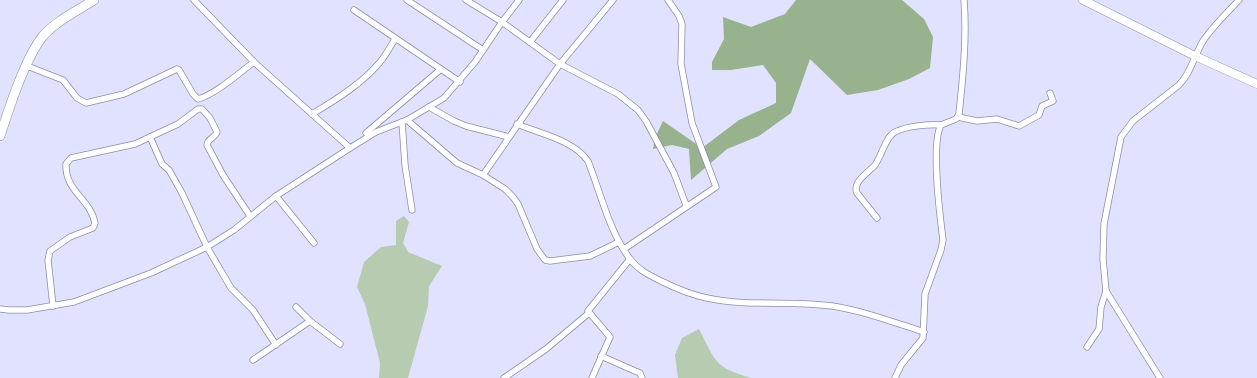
<svg xmlns="http://www.w3.org/2000/svg" width="1257" height="378" font-family="'Golos Text',sans-serif">
<rect width="100%" height="100%" fill="#e1e2ff"/>
<!-- green -->
<g fill="#b6cbaf">
<path d="M404 216 409 222 403 243 408 252 442 266 429 286 428 306 408 378H379L380 363 365 304 357 287 364 262 381 247 396 245V221Z"/>
<path d="M699 329C716 362 714 367 751 378H678L675 355 682 338Z"/>
</g>
<!-- forest -->
<path fill="#98b28d" d="M796 0H902L924 19 933 37 930 68 909 79 878 90 847 95 810 59 791 113 759 136 727 149 691 180 689 149 672 145 653 149 655 138 663 121 702 148 739 120 776 103V83L763 65 731 70H712V62L724 39 723 17 751 27 785 14Z"/>
<g fill="none" stroke-linecap="round" stroke-linejoin="round">
<defs>
<g id="street">
<path d="M194 0 254 62 350 148"/>
<path d="M407 0 483 50"/>
<path d="M519 0 502 22 560 64 618 94 638 110 646 121 674 173 686 205"/>
<path d="M354 10 460 82"/>
<path d="M530 42 563 0"/>
<path d="M27 66 63 80 77 98 86 103 124 94 177 69 179 70 193 94 198 99C216 94 239 73 254 62"/>
<path d="M429 107 454 121 466 126 509 137"/>
<path d="M312 114C336 100 363 83 380 62 386 55 390 47 395 39"/>
<path d="M958 117 977 121 997 119 1019 126 1039 115 1042 106 1053 101 1050 93"/>
<path d="M407 120 457 163 483 175 505 189 513 197 518 204 537 249 545 260 550 261 590 256 619 242"/>
<path d="M402 122 405 165 412 210"/>
<path d="M517 124C541 134 573 140 588 161 601 194 609 231 630 259 638 270 649 275 661 281 675 288 692 295 707 298 748 307 791 300 832 306 864 311 893 322 924 332"/>
<path d="M366 133 441 69"/>
<path d="M150 137 162 164 169 170 182 193 207 247 231 288 253 310 276 345"/>
<path d="M483 175 560 64 613 0"/>
<path d="M276 196 314 243"/>
<path d="M877 218 857 193C852 182 868 173 875 165 881 157 886 136 895 132 906 126 929 124 941 125"/>
<path d="M624 249 716 187 692 123 681 64 682 24 679 16 668 0"/>
<path d="M53 306 48 260 50 251 70 237 93 228 95 223C90 198 65 192 66 164L71 158 135 144 178 124 198 109H202L210 118 217 132C215 138 207 139 207 145L223 175 250 216"/>
<path d="M296 307 310 321"/>
<path d="M0 309 9 310H27L74 302 151 273 207 247 234 230 276 196 350 148 376 132 407 120 444 98 475 62 502 22 466 0"/>
<path d="M1087 347 1099 329 1101 307 1106 291"/>
<path d="M601 356 635 371 640 373 642 378"/>
<path d="M253 360 310 321 340 344"/>
<path d="M504 378 546 349 589 313"/>
<path d="M592 378 610 337 588 311 630 259"/>
<path d="M895 378 901 365 923 338 925 294 941 250 943 240C940 217 931 143 941 125L956 119 959 114C963 76 967 38 964 0"/>
<path d="M1160 378 1106 291 1103 259 1104 224 1121 137 1133 121 1179 85C1191 73 1194 56 1203 41 1213 26 1227 13 1239 0"/>
</g>
<path id="secondary" d="M1083 0 1195 56 1257 84"/>
<path id="primary" d="M0 136C9 109 25 58 43 36 56 21 77 11 94 0"/>
</defs>
<!-- street casing -->
<use href="#street" stroke="#8c8da7" stroke-width="7"/>
<!-- secondary casing -->
<use href="#secondary" stroke="#8c8da7" stroke-width="9"/>
<!-- primary casing -->
<use href="#primary" stroke="#8c8da7" stroke-width="10"/>
<!-- street -->
<use href="#street" stroke="#fff" stroke-width="5.5"/>
<!-- secondary -->
<use href="#secondary" stroke="#fff" stroke-width="8"/>
<!-- primary -->
<use href="#primary" stroke="#fff" stroke-width="9"/>
</g>
</svg>
